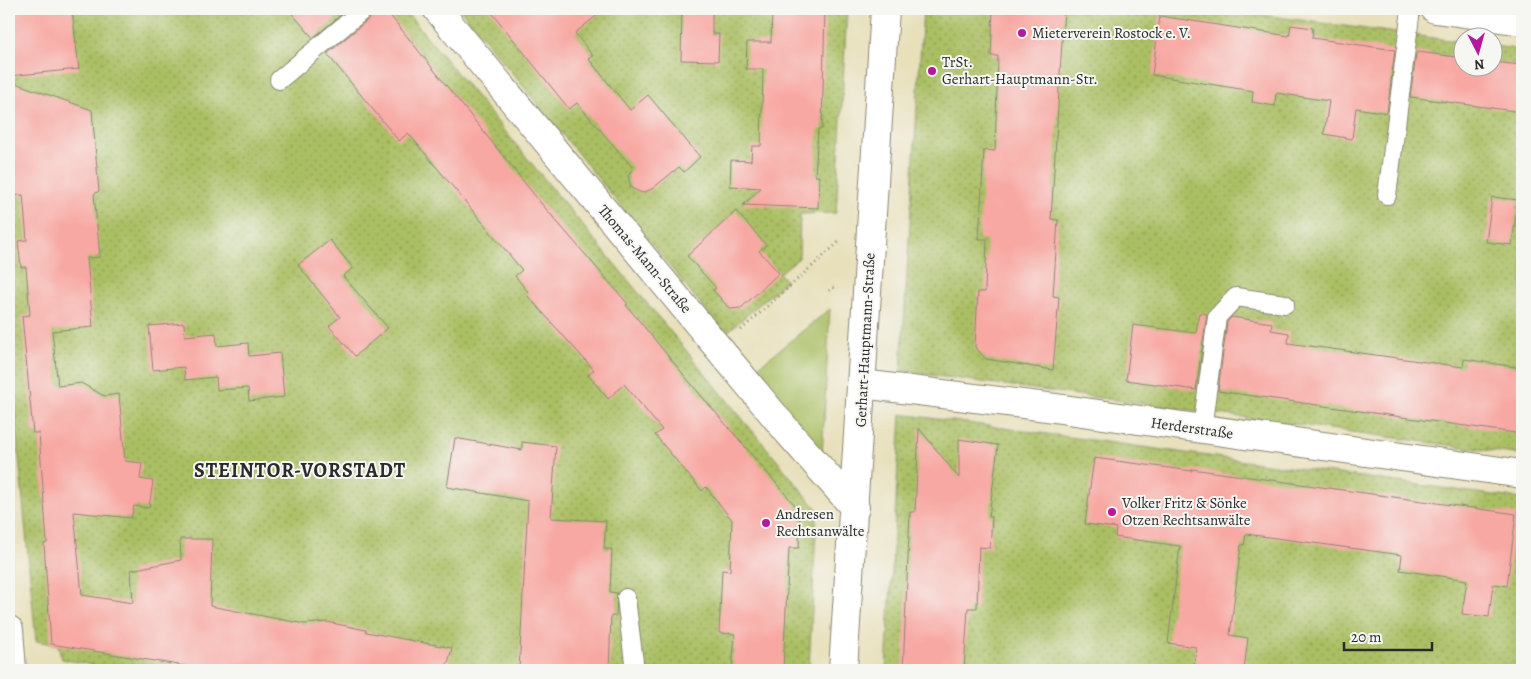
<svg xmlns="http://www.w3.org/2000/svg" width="1531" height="679" font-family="Alegreya,serif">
<defs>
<pattern id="garden-dots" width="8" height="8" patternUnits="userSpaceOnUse" patternTransform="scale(1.25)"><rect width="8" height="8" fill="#aabf63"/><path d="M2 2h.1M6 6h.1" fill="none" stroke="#8b9b52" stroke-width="1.8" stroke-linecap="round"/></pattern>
</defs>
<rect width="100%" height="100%" fill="#f6f6f2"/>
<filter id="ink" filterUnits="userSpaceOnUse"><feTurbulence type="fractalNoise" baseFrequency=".02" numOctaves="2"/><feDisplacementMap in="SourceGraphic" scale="10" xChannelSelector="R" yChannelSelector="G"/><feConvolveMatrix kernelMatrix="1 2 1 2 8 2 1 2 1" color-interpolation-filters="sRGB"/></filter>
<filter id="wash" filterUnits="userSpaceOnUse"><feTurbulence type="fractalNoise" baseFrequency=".0096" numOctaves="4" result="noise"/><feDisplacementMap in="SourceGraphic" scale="20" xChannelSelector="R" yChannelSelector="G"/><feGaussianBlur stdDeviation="1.12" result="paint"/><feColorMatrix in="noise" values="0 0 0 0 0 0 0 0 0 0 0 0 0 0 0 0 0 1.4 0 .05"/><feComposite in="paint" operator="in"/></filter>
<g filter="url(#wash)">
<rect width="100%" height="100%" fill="#e8e0bb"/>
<!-- grass -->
<path fill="#aabf63" stroke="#6a7547" d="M830 309 822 455 758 377 759 366Z"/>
<!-- garden -->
<g fill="url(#garden-dots)" stroke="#6a7547">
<path d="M9 9H404L817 509 809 670H116L62 659 58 645 36 641 9 351Z"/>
<path d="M460 9H847L836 213 800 214 799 258 779 273 786 281 725 334Z"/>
<path d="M923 9H1218L1463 42 1464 68H1494V46L1522 50V455L901 371Z"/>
<path d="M901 414 1522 499V670H886Z"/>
</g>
<g id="blocks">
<!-- building -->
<g fill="#f8a8a3">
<path d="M9 9H72L79 69 9 76Z"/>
<path d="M288 9H348L313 38Z"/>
<path d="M374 9H385L540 202 628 304 626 305 693 386 800 511 799 548H789L783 670H732L735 634 719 633 722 570 730 571 732 520 706 487 702 491 655 435 662 430 624 384 608 399 588 375 594 370 527 295 529 293 515 276 522 270 408 133 399 141 327 54 371 17Z"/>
<path d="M489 9H605L575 33 593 56 588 58 630 110 648 95 700 157 684 172 679 167 652 189 642 193 631 188 628 176 633 168 577 103 569 109Z"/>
<path d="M682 9H712V34H719L718 61 681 60Z"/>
<path d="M772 9H825L822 129H818L815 176H819L818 208 743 205 761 188 730 186 731 160 751 161 752 146H761L763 69H746L747 42H771Z"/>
<path d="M993 9H1064L1051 219 1058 220 1053 296 1059 297 1053 370 986 359 975 347 978 292H985L987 239H979L984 150 995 151 998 56H991Z"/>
<path d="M1160 16 1289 36 1291 25 1313 28 1312 38 1395 50 1387 113 1356 108 1352 139 1324 134 1329 101 1276 93 1275 106 1252 102 1253 91 1152 75Z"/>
<path d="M1418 52 1464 58V68H1494V62L1522 65V112L1410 97 1416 54Z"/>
<path d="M9 81 92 110 99 191 94 194 100 257 87 258 93 327 52 331 58 386 81 383 104 396 119 394 125 461 142 463 140 479 153 481 149 508 134 506 131 518 74 512 82 595 133 603 131 570 181 560 180 539H212L210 606 305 624 327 622 366 630V632L452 648 446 670H209L51 644 44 544 47 543 39 433H33L22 316 30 315 26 267H21L18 241 27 240 23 195 11 196 9 179Z"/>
<path d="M1492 197 1518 200 1512 245 1486 242Z"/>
<path d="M736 211 766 245 759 251 779 273 741 308 730 309 713 290 716 288 687 256Z"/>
<path d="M330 240 353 268 343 276 388 328 355 356 329 326 340 317 298 265Z"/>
<path d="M1199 313 1207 314 1196 390 1126 380 1133 325 1196 333Z"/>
<path d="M1231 317 1272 323 1271 330 1289 333 1288 343 1463 367 1464 359 1522 368V434L1218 391 1227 322Z"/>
<path d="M184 323 185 336 216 333 217 346 248 343 249 356 280 353 284 397 249 401 248 388 217 390 216 377 185 380 184 367 153 370 149 326Z"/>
<path d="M919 428 959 478V439L998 445 989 517H992L990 548 979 547 977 608H968L964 670H903L910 512H915Z"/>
<path d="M455 438 522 450V442L556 446 551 518 606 521 604 549H612L610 592 617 593 616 616H611L609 670H519L528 501 447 487Z"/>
<path d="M1094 458 1192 471V469L1516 514 1507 586 1493 584 1489 617 1462 614 1467 580 1400 570 1402 555 1246 534 1244 545H1241L1230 635 1248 638 1244 670 1194 668 1196 647 1168 643 1180 546 1115 537 1116 528 1085 524Z"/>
</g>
</g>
</g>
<g filter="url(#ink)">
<use href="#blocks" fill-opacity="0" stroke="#8a8673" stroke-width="1"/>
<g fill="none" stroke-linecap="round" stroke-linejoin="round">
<defs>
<g id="lane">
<path d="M279 80 364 9"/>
<path d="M1387 195 1411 9"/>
<path d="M1202 429 1217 317 1236 297 1285 304"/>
<path d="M626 598 635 670"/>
</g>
<g id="street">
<path d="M437 9 788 432 855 508"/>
<path d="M1435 9 1522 21"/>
<path d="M862 384 1055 408 1522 474"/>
<path d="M9 630 12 670"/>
<path d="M843 670 885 9"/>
</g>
</defs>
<!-- lane casing -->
<use href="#lane" stroke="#8a8673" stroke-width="20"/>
<!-- street casing -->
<use href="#street" stroke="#8a8673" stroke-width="30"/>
<!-- path -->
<g stroke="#8a8673" stroke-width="3" stroke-dasharray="1 4" stroke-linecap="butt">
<path d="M829 291 837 285"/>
<path d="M741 330 839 242"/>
</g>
<!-- lane -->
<use href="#lane" stroke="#fff" stroke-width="18"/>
<!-- street -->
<use href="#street" stroke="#fff" stroke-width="28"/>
</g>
</g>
<!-- markers -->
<g fill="#b5179e" stroke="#f6f6f2" stroke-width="2">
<circle cx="1022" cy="33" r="5"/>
<circle cx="932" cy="71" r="5"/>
<circle cx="1112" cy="512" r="5"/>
<circle cx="766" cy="523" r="5"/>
</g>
<g text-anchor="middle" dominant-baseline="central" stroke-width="4" stroke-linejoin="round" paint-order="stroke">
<!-- poi labels -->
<g font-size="15" fill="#2b2b2b" stroke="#f6f6f2" text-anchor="start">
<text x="1032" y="33">Mieterverein Rostock e. V.</text>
<text x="942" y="62">TrSt.<tspan x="942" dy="17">Gerhart-Hauptmann-Str.</tspan></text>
<text x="1122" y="503">Volker Fritz &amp; Sönke<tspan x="1122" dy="17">Otzen Rechtsanwälte</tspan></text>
<text x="776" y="514">Andresen<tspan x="776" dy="17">Rechtsanwälte</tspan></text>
</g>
<!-- street labels -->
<g font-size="15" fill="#2b2b2b" stroke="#f6f6f2">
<text transform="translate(645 259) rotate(50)">Thomas-Mann-Straße</text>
<text transform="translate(865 340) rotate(-87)">Gerhart-Hauptmann-Straße</text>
<text transform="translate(1192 428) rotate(8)">Herderstraße</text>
</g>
<!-- district labels -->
<g font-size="20" font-weight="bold" letter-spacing="1" fill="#2b2b2b" stroke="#f6f6f2">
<text x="300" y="470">STEINTOR-VORSTADT</text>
</g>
</g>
<!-- margin -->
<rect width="1531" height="679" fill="none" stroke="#f6f6f2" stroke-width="30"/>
<!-- north arrow -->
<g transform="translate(1478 52) rotate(174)"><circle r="24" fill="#f6f6f2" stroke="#a5a5a2"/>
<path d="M0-4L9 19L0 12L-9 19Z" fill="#b5179e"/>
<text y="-8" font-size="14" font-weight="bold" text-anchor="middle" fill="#2b2b2b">N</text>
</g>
<!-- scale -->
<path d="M1344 642v8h88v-8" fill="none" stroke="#2b2b2b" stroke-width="2.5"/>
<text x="1351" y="642" font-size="15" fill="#2b2b2b" stroke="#f6f6f2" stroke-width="4" paint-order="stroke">20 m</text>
</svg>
